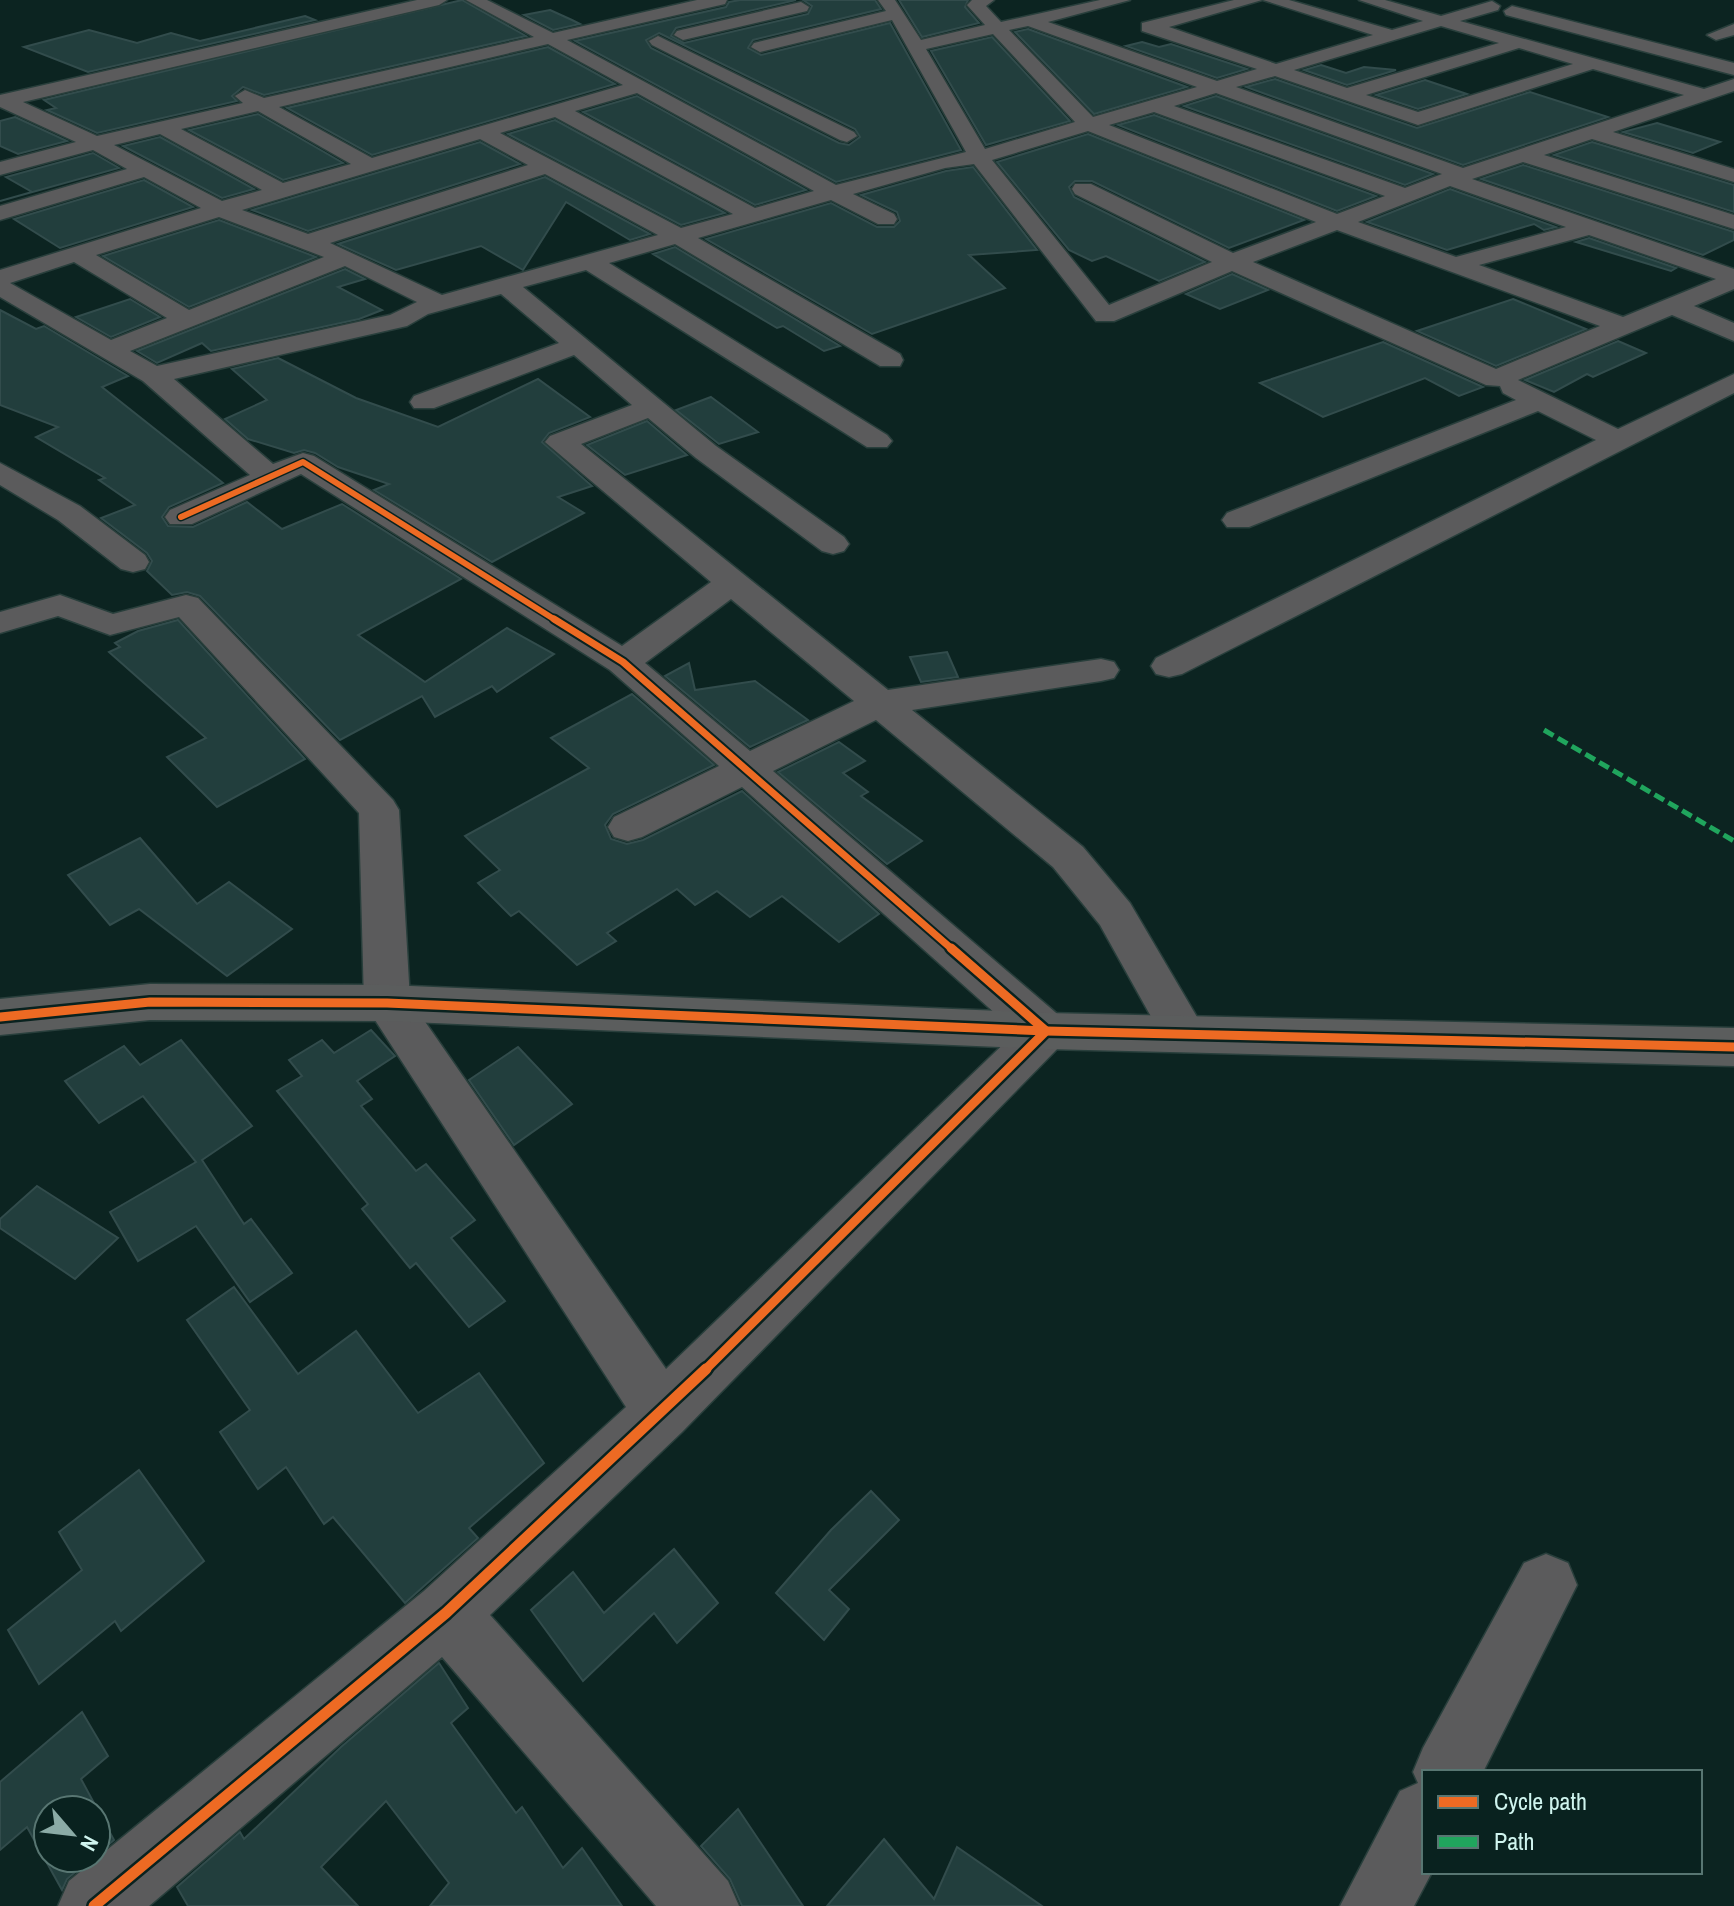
<svg xmlns="http://www.w3.org/2000/svg" width="1734" height="1906" font-family="'Archivo Narrow',sans-serif">
<rect width="100%" height="100%" fill="#0c2421"/>
<!-- building -->
<g fill="#223e3d" stroke="#324c4c" stroke-width="2" fill-rule="evenodd">
<path d="M462 0 526 36 264 95 243 87 232 96 237 101 97 133 47 110 56 108 44 100Z"/>
<path d="M740 0H796L676 28 671 36 684 43 808 14 812 6 803 0H875L881 9 753 40 748 48 761 55 890 23 961 150 836 182 575 41 726 7 729 2ZM659 33 855 129 860 137 849 145 839 143 651 48 646 40Z"/>
<path d="M899 0H968L965 7 979 23 922 37Z"/>
<path d="M550 10 572 20 580 24 553 30 524 15Z"/>
<path d="M305 16 315 20 88 72 24 47 89 30 137 43 171 33 200 41Z"/>
<path d="M1028 29 1187 87 1094 114 1015 32Z"/>
<path d="M992 37 1070 121 986 145 931 51Z"/>
<path d="M1142 42 1159 47 1171 44 1247 69 1217 78 1126 46Z"/>
<path d="M548 47 615 84 372 155 287 108Z"/>
<path d="M1321 65 1346 73 1364 67 1396 70 1347 85 1304 70Z"/>
<path d="M1275 79 1417 128 1530 92 1608 117 1463 165 1246 87Z"/>
<path d="M1425 80 1467 94 1418 109 1376 95Z"/>
<path d="M637 96 806 190 755 205 583 112Z"/>
<path d="M1216 96 1433 174 1405 185 1184 106Z"/>
<path d="M258 114 343 163 283 180 189 130Z"/>
<path d="M1154 115 1376 196 1337 211 1118 125Z"/>
<path d="M15 117 67 141 18 154 0 146V121Z"/>
<path d="M555 120 725 213 681 225 508 134Z"/>
<path d="M1657 123 1720 142 1693 153 1623 132Z"/>
<path d="M1088 134 1304 220 1229 248 1092 181H1075L1069 187 1074 197 1205 262 1159 281 1106 256 1092 261 1069 250 997 162Z"/>
<path d="M160 137 254 189 222 198 123 146Z"/>
<path d="M480 142 520 164 308 231 252 210Z"/>
<path d="M1592 142 1734 185V212L1554 155Z"/>
<path d="M93 153 119 168 0 201 32 192 6 177Z"/>
<path d="M1523 165 1734 232V240L1703 255 1481 179Z"/>
<path d="M973 167 1037 250 969 255 1005 288 872 334 706 239 831 203 877 227H894L900 221 897 212 861 195 946 171Z"/>
<path d="M545 177 650 234 630 240 566 202 523 270 481 246 396 270 338 244Z"/>
<path d="M144 180 193 207 60 248 14 219Z"/>
<path d="M1450 189 1556 227 1544 230 1534 224 1447 250 1367 222Z"/>
<path d="M219 220 316 257 189 307 103 256Z"/>
<path d="M1589 238 1676 268 1671 271 1576 242Z"/>
<path d="M675 247 840 346 824 351 783 326 777 328 653 254Z"/>
<path d="M345 269 365 279 338 287 382 310 359 319 211 351 202 343 157 363 137 351Z"/>
<path d="M1232 274 1268 290 1220 309 1186 294Z"/>
<path d="M130 299 160 317 111 337 76 317Z"/>
<path d="M1513 299 1586 329 1496 366 1417 331Z"/>
<path d="M0 310 36 329 44 326 128 376 102 387 223 483 169 507 162 517 168 526 193 527 247 502 282 529 342 504 461 579 358 635 425 682 507 628 554 654 497 692 492 686 435 717 422 696 340 740 200 596 187 592 172 595 147 571 152 561 147 553 101 518 135 505 99 480 105 478 36 437 58 427 0 405Z"/>
<path d="M1618 341 1646 353 1593 377 1587 374 1554 392 1525 380Z"/>
<path d="M1383 342 1483 387 1459 396 1425 378 1323 417 1260 383Z"/>
<path d="M278 358 356 398 438 427 538 379 590 417 549 433 542 442 592 486 558 497 584 513 492 562 374 490 389 484 338 467 315 453 304 450 294 453 248 439 225 419 267 400 232 369Z"/>
<path d="M711 397 758 432 719 444 676 410Z"/>
<path d="M647 421 687 455 625 475 587 445Z"/>
<path d="M178 620 305 759 217 807 167 757 206 738 109 652 120 647 115 643 138 631Z"/>
<path d="M947 652 958 677 921 682 910 657Z"/>
<path d="M689 663 695 690 755 681 808 720 750 747 665 676Z"/>
<path d="M632 694 714 765 613 814 605 825 611 839 627 844 643 840 742 791 879 914 839 942 782 896 750 917 717 891 695 905 677 889 607 933 616 941 577 965 519 911 511 916 478 883 500 870 465 836 589 768 551 738Z"/>
<path d="M839 742 865 761 843 773 868 792 861 796 922 841 887 864 778 772Z"/>
<path d="M140 838 197 904 229 882 292 929 227 976 139 909 110 925 68 875Z"/>
<path d="M371 1030 395 1056 357 1081 372 1099 361 1106 416 1171 426 1164 475 1220 451 1238 505 1301 469 1327 416 1263 410 1268 362 1209 368 1204 277 1091 302 1076 289 1060 322 1040 334 1053Z"/>
<path d="M181 1040 252 1126 202 1160 244 1224 251 1219 292 1273 250 1302 196 1226 138 1261 110 1212 196 1162 143 1096 99 1123 65 1081 124 1046 140 1065Z"/>
<path d="M518 1047 572 1104 514 1145 469 1080Z"/>
<path d="M37 1186 118 1238 75 1279 0 1228V1219Z"/>
<path d="M234 1287 298 1374 356 1331 418 1413 479 1373 544 1463 469 1528 478 1538 405 1603 333 1517 324 1524 286 1467 258 1489 220 1432 250 1410 187 1320Z"/>
<path d="M139 1470 204 1561 121 1631 115 1621 39 1684 8 1630 82 1570 59 1532Z"/>
<path d="M871 1491 899 1520 829 1590 849 1609 824 1640 776 1593 831 1530Z"/>
<path d="M674 1549 718 1603 677 1643 654 1613 583 1681 531 1610 573 1572 604 1613Z"/>
<path d="M439 1663 468 1708 451 1723 516 1813 522 1807 563 1868 582 1848 622 1906H430L449 1883 386 1801 321 1867 358 1906H188L177 1887 240 1832 244 1839 341 1747Z"/>
<path d="M82 1712 108 1756 81 1779 114 1840 96 1855V1810H48V1858H92L67 1879 62 1890 27 1827 0 1850V1782Z"/>
<path d="M738 1809 803 1906H742L730 1879 701 1846Z"/>
<path d="M884 1839 934 1899 957 1847 1042 1906H827Z"/>
</g>
<g fill="none" stroke-linecap="round" stroke-linejoin="round">
<defs>
<g id="street">
<path d="M417 0H447L439 5 23 102 97 136 243 103 235 96 245 90 264 98 534 37 466 0H487L553 33 697 0H727L725 4 567 40 836 185 966 152 892 20 760 52 751 47 754 43 886 11 878 0H895L921 40 985 25 967 5 972 0H994L986 6 1001 22 1100 0H1130L1048 22 1217 81 1257 69 1142 31V23L1234 0H1262L1169 27 1276 64 1373 35 1263 0H1289L1392 30 1423 21 1359 0H1385L1441 16 1492 1 1500 6 1498 10 1460 21 1704 89 1734 79V91L1613 132 1734 169V182L1592 139 1544 155 1734 215V229L1523 162 1472 179 1734 269V289L1694 306 1734 323V341L1672 315 1518 380 1618 429 1734 374V393L1182 674 1169 677 1156 674 1151 666 1156 658 1596 440 1538 411 1249 527H1227L1222 520 1227 513 1516 400 1503 393 1500 386 1486 385 1232 271 1114 321H1096L974 164 945 168 853 194 894 214 897 219 894 224H878L831 200 698 238 900 354 903 360 900 366H880L675 244 609 263 887 435 892 441 887 447H867L586 270 523 287 716 446 844 537 849 544 844 551 833 554 822 551 696 458 648 418 581 444 888 690 1101 659 1114 662 1119 670 1114 678 1101 681 912 710 1083 847 1130 903 1207 1034 1200 1047 1184 1052 1168 1047 1100 925 1053 867 876 720 773 771 1062 1018 1069 1031 1062 1044 682 1432 490 1615 728 1881 739 1906H656L442 1657 149 1906H58L69 1881 424 1591 626 1407 364 1003 359 813 179 617 110 635 58 616 0 633V612L60 595 113 614 186 595 198 598 393 800 399 810 410 1000 666 1369 1016 1032 742 787 642 837 628 841 614 837 608 827 614 817 719 766 610 670 301 474 192 524H170L165 517 170 510 250 475 143 381 0 297V270L201 208 144 177 0 220V206L127 169 93 150 0 175V162L76 142 0 107V95ZM1028 26 1197 87 1093 117 1009 30ZM1441 26 1499 43 1347 88 1294 70ZM993 34 1075 122 985 149 926 49ZM548 44 623 85 372 158 279 107ZM1519 48 1573 64 1418 112 1366 95ZM1593 69 1684 95 1463 168 1236 87 1275 76 1418 125ZM637 93 814 191 755 208 575 111ZM1216 93 1442 174 1405 188 1174 106ZM258 111 351 164 283 183 181 129ZM1154 112 1385 196 1337 214 1109 125ZM555 117 733 214 681 228 500 133ZM1088 131 1316 222 1233 253 1091 184H1075L1072 189 1075 194 1212 262 1109 305 992 160ZM160 134 262 190 222 201 114 145ZM480 139 528 165 308 234 242 210ZM545 174 658 235 442 295 330 243ZM1450 186 1566 227 1456 257 1358 222ZM219 217 324 257 189 310 96 255ZM1337 230 1600 326 1496 369 1253 262ZM1589 235 1716 279 1623 317 1479 265ZM74 262 167 318 111 340 10 283ZM345 266 417 302 390 315 157 366 130 351ZM501 294 559 343 414 396 410 402 414 408H434L574 355 632 405 550 436 545 442 711 582 622 646 314 456 303 453 273 464 174 379 407 326 428 314ZM731 599 854 701 750 751 645 663Z"/>
<path d="M801 2 809 7 807 11 683 40 674 35 677 31Z"/>
<path d="M1512 6 1734 63V75L1506 15 1504 11Z"/>
<path d="M1734 24V35L1716 40 1707 35Z"/>
<path d="M658 36 854 132 857 136 847 142 840 140 652 45 649 41Z"/>
<path d="M0 463 80 506 145 555 149 562 145 569 133 572 121 569 58 520 0 485Z"/>
<path d="M1546 1554 1568 1563 1577 1585 1483 1772H1424V1872H1432L1414 1906H1340L1400 1791 1418 1783 1413 1772 1423 1748 1524 1563Z"/>
</g>
<path id="secondary" d="M150 984 387 985 1046 1013 1734 1028V1066L1046 1049 387 1021 150 1020 0 1035V999Z"/>
</defs>
<!-- street casing -->
<use href="#street" stroke="#293f3c" stroke-width="3"/>
<!-- secondary casing -->
<use href="#secondary" stroke="#293f3c" stroke-width="3"/>
<!-- street -->
<use href="#street" fill="#5b5b5c" fill-rule="evenodd"/>
<!-- secondary -->
<use href="#secondary" fill="#5b5d5d" fill-rule="evenodd"/>
<!-- quiet -->
<path stroke="#20a55d" stroke-width="5" stroke-dasharray="11 5" stroke-linecap="butt" d="M1544 730 1734 841"/>
<defs>
<path id="cycleway-far3" d="M181 517 303 462 557 621"/>
<path id="cycleway-far2" d="M554 619 623 662 953 950"/>
<g id="cycleway-far1">
<path d="M0 1017 150 1002 387 1003 1046 1031 1734 1047"/>
<path d="M704 1371 1046 1031 951 948"/>
</g>
<path id="cycleway" d="M94 1906 446 1613 706 1369"/>
</defs>
<!-- cycleway-far3 casing -->
<use href="#cycleway-far3" stroke="#09221f" stroke-width="9"/>
<!-- cycleway-far2 casing -->
<use href="#cycleway-far2" stroke="#09221f" stroke-width="11"/>
<!-- cycleway-far1 casing -->
<use href="#cycleway-far1" stroke="#09221f" stroke-width="14"/>
<!-- cycleway casing -->
<use href="#cycleway" stroke="#09221f" stroke-width="16"/>
<!-- cycleway-far3 -->
<use href="#cycleway-far3" stroke="#ed6a23" stroke-width="6"/>
<!-- cycleway-far2 -->
<use href="#cycleway-far2" stroke="#ed6a23" stroke-width="7"/>
<!-- cycleway-far1 -->
<use href="#cycleway-far1" stroke="#ed6a23" stroke-width="9"/>
<!-- cycleway -->
<use href="#cycleway" stroke="#ed6a23" stroke-width="11"/>
</g>
<!-- legend -->
<rect x="1422" y="1770" width="280" height="104" fill="#09221f" stroke="#587672" stroke-width="2"/>
<rect x="1438" y="1796" width="40" height="12" fill="#ed6a23" stroke="#587672" stroke-width="2"/>
<text x="1494" y="1810" font-size="24" fill="#cff4ee">Cycle path</text>
<rect x="1438" y="1836" width="40" height="12" fill="#20a55d" stroke="#587672" stroke-width="2"/>
<text x="1494" y="1850" font-size="24" fill="#cff4ee">Path</text>
<!-- north arrow -->
<g transform="translate(72 1834) rotate(118)"><circle r="38" fill="#09221f" stroke="#587672" stroke-width="2"/>
<path d="M0-6L14 30L0 20L-14 30Z" fill="#8baba6"/>
<text y="-12" font-size="22" font-weight="bold" text-anchor="middle" fill="#cff4ee">N</text>
</g>
</svg>
